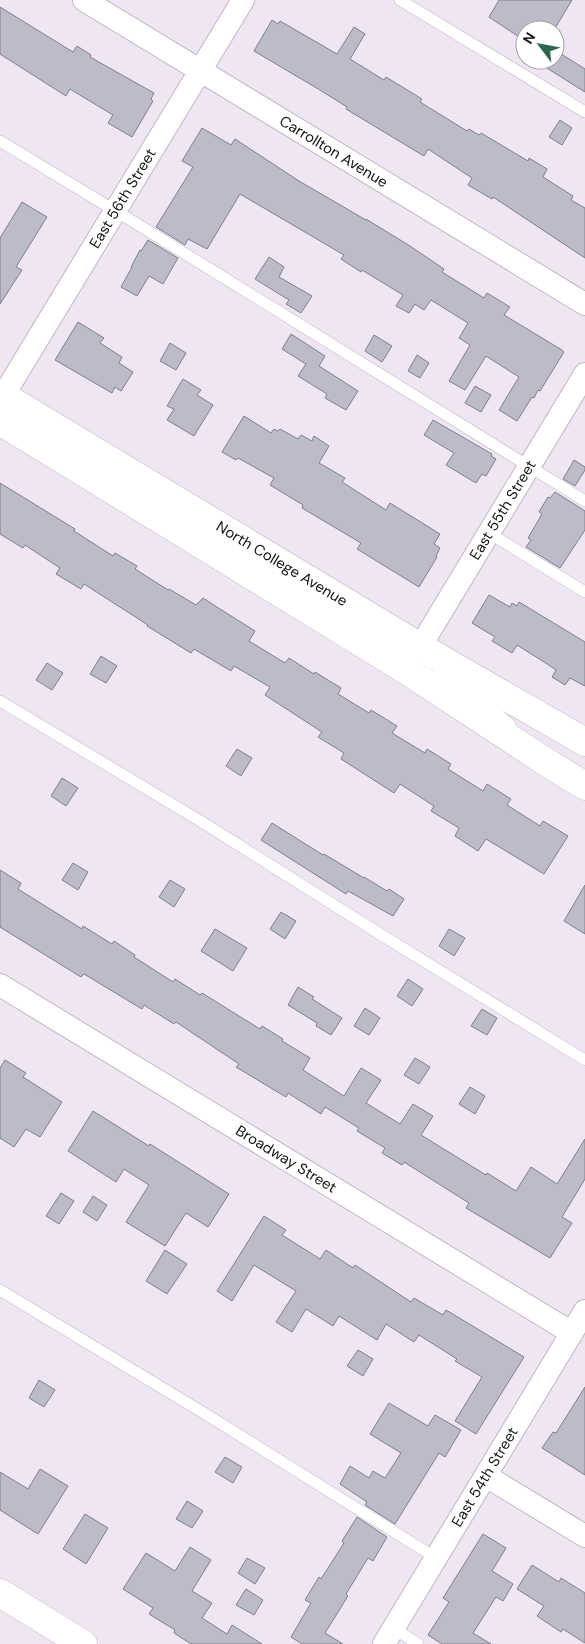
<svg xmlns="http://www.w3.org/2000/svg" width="585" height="1644" font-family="'DM Sans',sans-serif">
<rect width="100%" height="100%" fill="#f0e5f3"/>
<!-- building -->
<g fill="#bcbbca" stroke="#807f8d">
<path d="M499 0H572L554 30H525V41L489 17Z"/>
<path d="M0 7 73 52 77 46 91 55 90 57 154 93 151 99 153 101 132 137 108 123 113 115 70 89 66 96 0 54Z"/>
<path d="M272 20 278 24 280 21 337 54 354 27 365 34 350 59 384 80 386 77 422 99 420 102 467 131 469 129 479 135 481 133 528 161 529 158 547 169 543 177 573 196 571 200 585 208V258L493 197 492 199 468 185 472 178 428 149 424 156 346 109 347 107 320 90 254 51Z"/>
<path d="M555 50 585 69V92L534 60H555Z"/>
<path d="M560 120 572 128 562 145 549 137Z"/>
<path d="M202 128 231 145 235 139 299 181 366 220V219L410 246 444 269 442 272 484 298 487 293 510 307 504 315 562 350 564 352 540 391 538 390 534 398 532 397 517 421 499 410 519 377 486 356 465 390 449 381 470 345 459 338 468 323 431 300 424 310 415 304 409 313 396 306 403 295 362 270 361 272 341 259 344 255 240 194 207 249 188 239 185 245 156 227 193 167 182 161Z"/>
<path d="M22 202 47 217 16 267 22 270 0 304V238Z"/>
<path d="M148 240 178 258 163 284 149 276 137 296 121 287 132 267H131L140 250 141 251Z"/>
<path d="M269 257 284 267 279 277 312 296 301 313 286 304 289 300 255 279Z"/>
<path d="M78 322 104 338 100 343 122 357 119 363 133 372 121 391 115 387 112 393 55 360Z"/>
<path d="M291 334 325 356 319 366 358 391 346 410 325 398 327 394 298 376 306 364 282 349Z"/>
<path d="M374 335 392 346 382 362 365 351Z"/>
<path d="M170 343 186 353 176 370 160 361Z"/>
<path d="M417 355 429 363 420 378 408 371Z"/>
<path d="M183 379 201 390 197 395 213 405 194 436 167 420 174 409 167 406Z"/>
<path d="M475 386 491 395 481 412 465 403Z"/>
<path d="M244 416 271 433 274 429 278 431 280 429 298 439 301 435 312 441 314 436 329 446 319 463 345 478 342 482 386 510 390 503 440 534 434 544 440 548 436 556 437 557 419 587 357 549 361 543 302 508 303 505 270 485 274 478 238 458 236 460 222 452Z"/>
<path d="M433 420 492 454 491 456 496 459 486 476 482 474 476 483 446 465 454 453 424 435Z"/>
<path d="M574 460 585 467V470L575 486 563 479Z"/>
<path d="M0 483 75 529 74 531 113 556 115 553 137 566 135 569 168 590 169 589 196 605 203 598 220 609 255 631 249 641 285 663 289 658 314 674 315 672 341 688 338 694 369 713 371 710 397 726 392 733 425 753 427 749 451 764 448 769 483 791 487 784 511 799 507 805 540 826 543 821 568 836 544 874 486 839 478 851 455 836 459 828 431 811 434 806 400 784 394 793 341 759 344 753 318 737 322 732 265 695 270 687 234 666 231 671 194 649 191 653 147 626 148 625 84 584 81 589 56 574 60 568 25 545 23 548 0 534Z"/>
<path d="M555 492 585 511V530L560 568 526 547 531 540 528 538 542 514 539 512 548 497 550 498Z"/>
<path d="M489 595 510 607 512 603 517 606 519 602 585 642V686L570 678 565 685 552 677 556 670 541 660 517 645 512 653 492 641 495 637 472 623Z"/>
<path d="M101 656 117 666 106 683 90 674Z"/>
<path d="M47 663 63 673 52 690 36 680Z"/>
<path d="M237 749 252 758 241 776 226 766Z"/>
<path d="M62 778 78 788 66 806 51 796Z"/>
<path d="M272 823 323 855 324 854 364 878V877L387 891 389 889 404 899 393 916 348 891 346 894 261 840Z"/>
<path d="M73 863 88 872 78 890 62 880Z"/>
<path d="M0 870 21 883 18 889 82 929 83 926 112 944 114 941 135 955 134 957 173 982 175 979 200 995 202 993 260 1029 262 1026 283 1039 282 1041 310 1058 303 1070 344 1096 361 1068 381 1080 366 1103 400 1124 413 1104 433 1116 421 1135 486 1175 487 1173 516 1191 531 1167 557 1184 585 1139V1179L562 1217 572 1223 550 1258 466 1208 469 1203 404 1162 402 1165 382 1153 385 1148 357 1131 359 1128 325 1107 321 1114 288 1093 286 1097 236 1067 239 1064 176 1022 174 1024 144 1005 142 1009 84 974 81 977 0 927Z"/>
<path d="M170 880 185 889 174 907 159 897Z"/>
<path d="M585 885V934L564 921Z"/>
<path d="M281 912 296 921 285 939 270 929Z"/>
<path d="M215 929 247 948 233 971 201 951Z"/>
<path d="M449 929 465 938 454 956 439 946Z"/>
<path d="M408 979 423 989 412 1006 397 996Z"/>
<path d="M298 987 314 997 312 999 342 1018 331 1035 316 1026 317 1023 288 1005Z"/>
<path d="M365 1008 380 1018 369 1035 354 1026Z"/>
<path d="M482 1009 497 1018 487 1035 471 1026Z"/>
<path d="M415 1058 430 1067 419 1084 404 1075Z"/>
<path d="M5 1060 26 1073 23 1077 62 1102 40 1137 26 1129 14 1147 0 1138V1068Z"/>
<path d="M470 1087 485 1096 475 1114 459 1104Z"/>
<path d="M93 1111 149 1146 150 1144 229 1194 208 1227 186 1213 165 1246 126 1222 149 1185 124 1169 116 1182 68 1151Z"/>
<path d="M61 1193 74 1201 59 1224 46 1216Z"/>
<path d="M93 1196 107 1205 97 1221 83 1212Z"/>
<path d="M264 1216 286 1230 282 1235 320 1259 326 1250 353 1268 355 1265 411 1302 414 1298 443 1315 446 1310 524 1357 476 1434 455 1421 482 1377 455 1361 457 1359 419 1335 414 1342 386 1324 377 1340 339 1316 333 1326 306 1309 292 1332 276 1322 296 1291 254 1265 232 1301 217 1291Z"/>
<path d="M165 1250 187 1264 167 1294 146 1281Z"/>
<path d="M358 1350 373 1359 363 1376 347 1366Z"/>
<path d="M39 1380 55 1390 44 1407 29 1398Z"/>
<path d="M585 1387V1475L542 1448 553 1432 556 1433Z"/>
<path d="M389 1403 428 1426 435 1415 461 1430 445 1457 439 1453 395 1524 365 1505 367 1502 340 1484 350 1466 369 1478 373 1471 385 1478 401 1453 370 1434Z"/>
<path d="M225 1457 242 1467 233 1483 215 1472Z"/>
<path d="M40 1469 68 1486 38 1534 0 1510V1472L28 1489Z"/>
<path d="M187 1501 203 1511 192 1528 176 1519Z"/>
<path d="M85 1514 108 1528 86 1564 63 1549Z"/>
<path d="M357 1517 387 1537 373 1561 368 1558 346 1594 348 1596 325 1633 343 1644H302L291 1637 311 1603 305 1600 319 1577 321 1579 344 1543 342 1541Z"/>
<path d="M483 1534 506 1548 492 1571 513 1584 503 1601 496 1597 473 1633 491 1644H442L428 1635 449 1602 443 1598Z"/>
<path d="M190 1547 211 1560 192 1591 212 1603 202 1618 227 1634 232 1625 262 1644H191L174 1633 175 1630 149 1614 153 1608 123 1589 146 1553 175 1571Z"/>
<path d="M247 1558 265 1568 255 1584 238 1573Z"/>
<path d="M532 1565 559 1582 561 1578 585 1593V1643L563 1629 561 1632 537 1616 544 1606 517 1589Z"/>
<path d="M246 1589 263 1600 254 1615 236 1605Z"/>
</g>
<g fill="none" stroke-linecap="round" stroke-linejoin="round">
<defs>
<g id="lane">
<path d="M400 0 585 112"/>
<path d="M0 141 129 219 585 501"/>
<path d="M489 533 585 592"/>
<path d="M437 675 493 709 510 725"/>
<path d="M0 701 202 822 380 934 585 1060"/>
<path d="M0 1290 212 1418 436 1558"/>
<path d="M393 1628 418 1644"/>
</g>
<g id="street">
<path id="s1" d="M84 0 585 304"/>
<path id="s2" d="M3 396 243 0"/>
<path id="s3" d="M420 647 585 374"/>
<path id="s4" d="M0 985 572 1333"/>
<path d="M486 1476 585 1536"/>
<path id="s5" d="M384 1644 585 1311"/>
</g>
<g id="secondary">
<path id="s6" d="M0 394 420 647 585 742"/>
<path d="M0 421 406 670 546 762 585 786"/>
<path d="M0 1593 83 1644"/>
</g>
</defs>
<!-- lane casing -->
<use href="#lane" stroke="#c1b6c3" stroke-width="12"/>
<!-- street casing -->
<use href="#street" stroke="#c1b6c3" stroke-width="24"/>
<!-- secondary casing -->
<use href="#secondary" stroke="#c1b6c3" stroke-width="29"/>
<!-- lane -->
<use href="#lane" stroke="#fff" stroke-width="11"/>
<!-- street -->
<use href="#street" stroke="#fff" stroke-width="22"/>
<!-- secondary -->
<use href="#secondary" stroke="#fff" stroke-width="28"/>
</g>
<g text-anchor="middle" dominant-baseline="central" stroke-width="4.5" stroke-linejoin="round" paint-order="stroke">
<!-- street labels -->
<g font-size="15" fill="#161317" stroke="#fff">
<text stroke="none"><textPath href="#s1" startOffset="292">Carrollton Avenue</textPath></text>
<text stroke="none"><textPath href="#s2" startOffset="231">East 56th Street</textPath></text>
<text stroke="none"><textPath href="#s3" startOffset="160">East 55th Street</textPath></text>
<text stroke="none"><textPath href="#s6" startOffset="329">North College Avenue</textPath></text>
<text stroke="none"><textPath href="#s4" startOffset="335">Broadway Street</textPath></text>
<text stroke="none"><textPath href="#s5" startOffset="195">East 54th Street</textPath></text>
</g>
</g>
<!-- north arrow -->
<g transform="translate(540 45) rotate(302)"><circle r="24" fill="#ffffff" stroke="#a2a1a2"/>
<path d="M0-4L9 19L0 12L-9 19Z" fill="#2e664e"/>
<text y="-8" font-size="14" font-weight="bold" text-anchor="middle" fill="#161317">N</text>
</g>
</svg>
